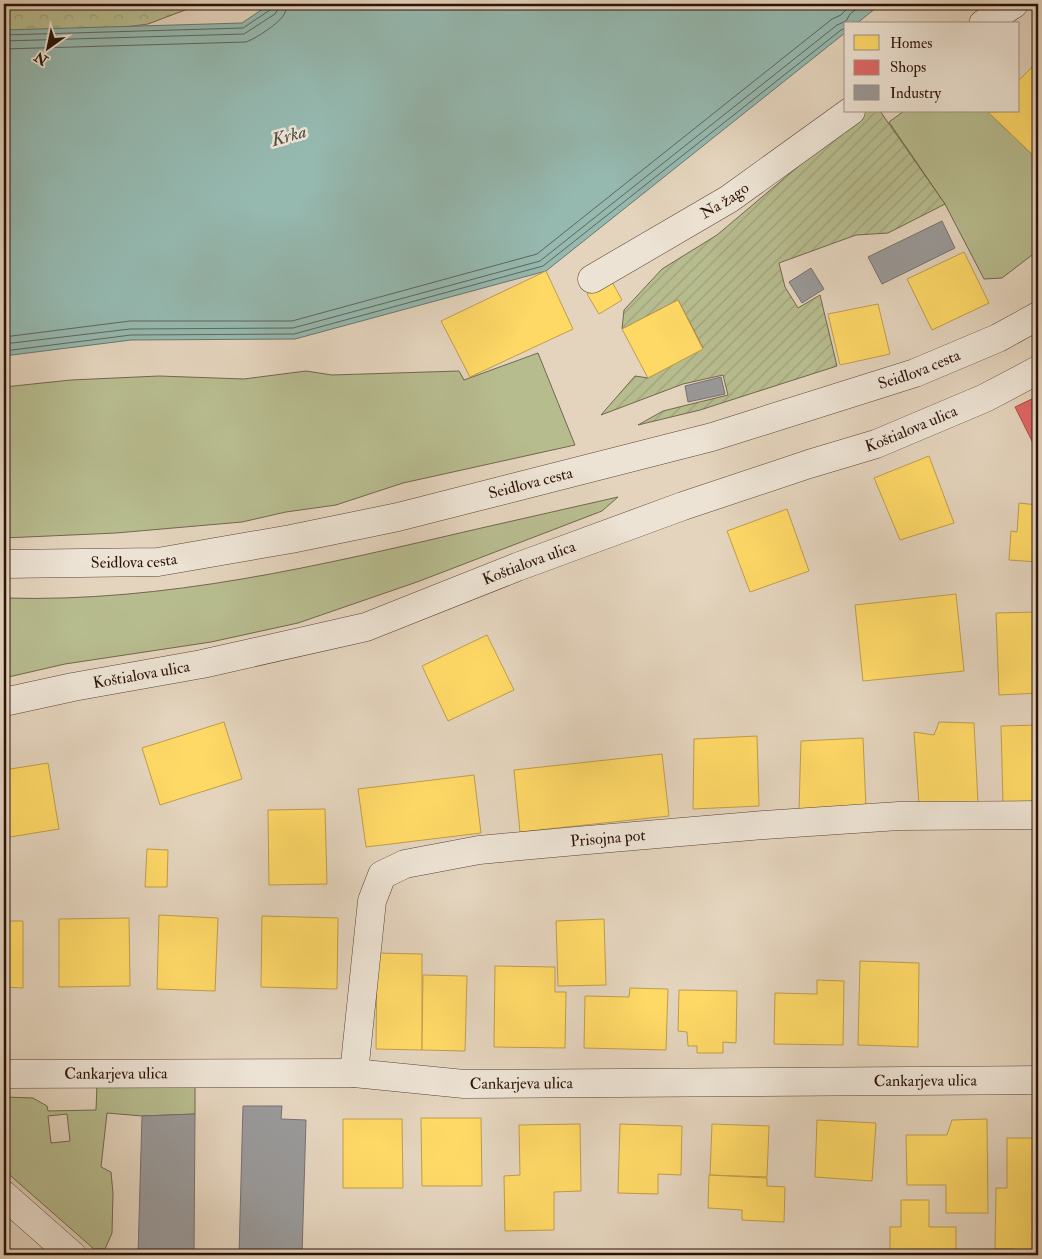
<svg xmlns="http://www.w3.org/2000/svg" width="1042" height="1259" font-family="'IM FELL Double Pica',serif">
<defs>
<pattern id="forest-crowns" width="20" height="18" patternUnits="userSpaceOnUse" patternTransform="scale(1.25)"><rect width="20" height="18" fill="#b7bc8f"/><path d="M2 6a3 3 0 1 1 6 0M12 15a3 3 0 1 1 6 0" fill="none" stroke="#9ea17a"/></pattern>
<pattern id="garden-furrows" width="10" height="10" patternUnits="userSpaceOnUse" patternTransform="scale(1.25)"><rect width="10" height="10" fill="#b7bc8f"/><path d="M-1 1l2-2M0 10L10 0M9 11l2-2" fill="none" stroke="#9ea17a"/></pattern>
</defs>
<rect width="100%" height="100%" fill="#e4d4bd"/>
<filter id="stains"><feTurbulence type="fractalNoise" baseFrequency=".004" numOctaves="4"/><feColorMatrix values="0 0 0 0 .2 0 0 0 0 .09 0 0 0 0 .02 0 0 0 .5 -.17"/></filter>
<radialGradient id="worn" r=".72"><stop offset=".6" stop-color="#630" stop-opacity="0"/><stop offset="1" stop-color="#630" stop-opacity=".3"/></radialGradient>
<!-- grass -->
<g fill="#b7bc8f" stroke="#72674c" fill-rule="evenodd">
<path d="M904 111H987L1038 160V245L1036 252 1002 278 984 279 945 204 889 122Z"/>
<path d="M538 353 575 445 403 483 336 505 286 512 242 522 116 533 4 538V387L71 380 159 376 244 379 306 371 332 375 459 371 464 380Z"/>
<path d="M618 497 602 511 417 582 298 623 211 642 65 664 4 678V598C165 603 322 565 477 529 524 518 571 508 618 497Z"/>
<path d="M97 1084 195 1086V1114L142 1116 107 1113 101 1167 111 1172 113 1193 112 1233 105 1249H94L4 1170V1097L33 1098 47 1106 48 1111 96 1110ZM67 1114 70 1141 51 1143 48 1116Z"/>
</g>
<!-- forest -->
<path fill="url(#forest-crowns)" stroke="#72674c" d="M4 4H201L148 24 25 41 4 42Z"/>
<!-- garden -->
<path fill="url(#garden-furrows)" stroke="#72674c" d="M864 111H880L945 204 888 233 856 235 779 263 785 287 798 308 820 295 837 366 700 410 638 425 663 411 728 395 723 375 683 384 601 415 635 376 648 378 703 348 678 300 622 329 624 310 662 269 717 235Z"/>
<!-- water -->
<path fill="#95b8af" stroke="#6b766d" d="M270 4H881L856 24H846V32L546 271 295 339 131 340 4 356V30L242 23Z"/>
<!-- homes -->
<g fill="#ffd966" stroke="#c09d4a">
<path d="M1037 62 1038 64V160L988 112 1018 111V81Z"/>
<path d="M964 252 989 303 932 330 907 279Z"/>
<path d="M546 271 573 329 470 377 441 321Z"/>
<path d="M611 280 622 300 599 314 587 294Z"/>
<path d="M678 300 703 349 648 378 622 329Z"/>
<path d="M878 304 890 354 840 365 828 314Z"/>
<path d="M929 456 954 523 900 540 874 478Z"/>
<path d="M1019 503 1038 505V562L1009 560 1011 531 1017 532Z"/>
<path d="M787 509 809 571 750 592 727 531Z"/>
<path d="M956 594 964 671 863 681 855 605Z"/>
<path d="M1038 612V693L999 695 996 613Z"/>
<path d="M487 635 514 690 448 721 422 666Z"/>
<path d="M224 722 242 779 160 805 142 748Z"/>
<path d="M939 722 974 723 978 804H919L914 732 934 735Z"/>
<path d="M1038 725V807L1003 804 1001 726Z"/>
<path d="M757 736 759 806 693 809 694 739Z"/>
<path d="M863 738 866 808 799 811 801 741Z"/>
<path d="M662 754 669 816 520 832 514 770Z"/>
<path d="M48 763 59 829 4 838V770Z"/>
<path d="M474 775 481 833 366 847 358 789Z"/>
<path d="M325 809 327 884 269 885 268 810Z"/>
<path d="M147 849 168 850 167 887H145Z"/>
<path d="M159 915 218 918 215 991 157 989Z"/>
<path d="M262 916 338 918 337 989 261 987Z"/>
<path d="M129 918 130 986 59 987V919Z"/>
<path d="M604 919 606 985 558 986 556 921Z"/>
<path d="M4 921H23V988L4 987Z"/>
<path d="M377 953 422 954V1050L376 1049Z"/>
<path d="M860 961 919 963 918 1047 858 1045Z"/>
<path d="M495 966 555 967V992H566L565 1048 494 1047Z"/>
<path d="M423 975 467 976 465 1051 422 1050Z"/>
<path d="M817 980 844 981 843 1045 774 1044 775 993 817 994Z"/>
<path d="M630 988 668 989 666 1050 584 1048 585 996 629 997Z"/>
<path d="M679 990 737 991 736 1043 723 1042V1053H697V1046H688L687 1032 678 1031Z"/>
<path d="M421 1118H481L482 1186H422Z"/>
<path d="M343 1119H402L403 1188H343Z"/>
<path d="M987 1119 988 1213H946V1185H907L906 1135H947L952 1120Z"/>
<path d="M817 1120 876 1123 872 1181 815 1177Z"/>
<path d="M580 1124 581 1191 554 1192V1230L505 1231 504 1176 520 1175 519 1125Z"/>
<path d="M620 1124 682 1126 681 1175 658 1174V1194L618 1193Z"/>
<path d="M712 1124 769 1126 767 1177 710 1175Z"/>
<path d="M1007 1138H1038V1255H1014V1249H995L996 1188H1007Z"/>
<path d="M709 1175 767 1178V1186L785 1187 784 1222 742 1220V1210L708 1208Z"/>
<path d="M901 1200H929V1227H956V1255H890V1227H901Z"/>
</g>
<!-- shops -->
<path fill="#e06666" stroke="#aa4d4a" d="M1038 396V453L1015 407Z"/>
<!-- industry -->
<g fill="#999" stroke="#78706e">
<path d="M942 221 955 248 882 284 868 257Z"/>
<path d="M811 268 824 289 802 303 789 282Z"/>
<path d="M721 377 725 394 688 402 685 386Z"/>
<path d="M243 1106H282L281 1119 306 1120 302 1255H239Z"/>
<path d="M195 1114 194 1255H138L142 1116Z"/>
</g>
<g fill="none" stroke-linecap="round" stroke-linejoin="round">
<!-- shore -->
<g stroke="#60655c" stroke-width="1">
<path d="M4 35 243 28 270 10 272 4"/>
<path d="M4 41 244 34 275 14 278 9 279 4"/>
<path d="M4 49 246 42C255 39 278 24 283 16 286 12 286 8 286 4"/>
<path d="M4 337 130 321H292L537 254 832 19 841 15 851 4"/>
<path d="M4 344 130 329 293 328 540 261 837 25 846 21 850 14 863 4"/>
<path d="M4 351 131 335 294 334 543 266 841 30 846 28"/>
</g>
<defs>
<g id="minor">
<path d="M983 24 1014 4"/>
<path id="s1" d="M592 279 729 199 851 111"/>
<path id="s2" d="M4 564 158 562 291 539 398 517 712 437 915 373 998 338 1038 316"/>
<path id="s3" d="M4 702 73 687 202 664 366 627 517 567 683 506 809 464 876 444 985 398 1038 370"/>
<path id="s4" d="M354 1073 372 901 382 875 405 864 479 850 576 841 764 825 899 816 1038 815"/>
<path id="s5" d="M4 1074 354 1073 464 1084 1038 1080"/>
<path d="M4 1195 72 1255"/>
</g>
</defs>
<!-- minor casing -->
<use href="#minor" stroke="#5a4236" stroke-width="29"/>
<!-- minor -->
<use href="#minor" stroke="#ede3d4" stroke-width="28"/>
</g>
<g text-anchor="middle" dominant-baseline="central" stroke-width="5" stroke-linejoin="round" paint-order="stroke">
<!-- street labels -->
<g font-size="16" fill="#2c1209" stroke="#ede3d4">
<text stroke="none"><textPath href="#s1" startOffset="154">Na žago</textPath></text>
<text stroke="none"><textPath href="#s2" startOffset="940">Seidlova cesta</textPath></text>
<text stroke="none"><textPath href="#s3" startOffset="950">Koštialova ulica</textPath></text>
<text stroke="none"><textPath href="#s2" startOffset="535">Seidlova cesta</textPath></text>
<text stroke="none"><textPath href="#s2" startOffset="130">Seidlova cesta</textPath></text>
<text stroke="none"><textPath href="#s3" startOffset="545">Koštialova ulica</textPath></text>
<text stroke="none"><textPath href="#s3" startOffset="140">Koštialova ulica</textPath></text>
<text stroke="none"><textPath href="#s4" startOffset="431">Prisojna pot</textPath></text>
<text stroke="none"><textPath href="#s5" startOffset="112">Cankarjeva ulica</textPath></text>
<text stroke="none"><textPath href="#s5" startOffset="922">Cankarjeva ulica</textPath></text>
<text stroke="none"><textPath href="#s5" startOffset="518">Cankarjeva ulica</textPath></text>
</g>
<!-- water labels -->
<g font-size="18" font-style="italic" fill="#514c43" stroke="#ede3d4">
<text transform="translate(289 136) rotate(-16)">Krka</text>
</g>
</g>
<!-- margin -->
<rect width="1042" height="1259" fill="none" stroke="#e4d4bd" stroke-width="20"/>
<rect x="5" y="5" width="1032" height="1249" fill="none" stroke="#2c1209" stroke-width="2.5"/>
<rect x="10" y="10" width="1022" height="1239" fill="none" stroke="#2c1209"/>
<!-- legend -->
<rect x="844" y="22" width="175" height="90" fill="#ede3d4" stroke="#a08f83"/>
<rect x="854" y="35" width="25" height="15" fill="#ffd966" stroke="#a08f83"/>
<text x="890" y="48" font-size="15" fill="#2c1209">Homes</text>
<rect x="854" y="60" width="25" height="15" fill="#e06666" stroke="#a08f83"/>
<text x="890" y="72" font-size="15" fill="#2c1209">Shops</text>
<rect x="854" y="85" width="25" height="15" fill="#999999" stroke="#a08f83"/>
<text x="890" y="98" font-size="15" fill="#2c1209">Industry</text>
<!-- north arrow -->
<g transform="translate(48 48) rotate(213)" stroke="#ede3d4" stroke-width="4" paint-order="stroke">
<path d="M0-4L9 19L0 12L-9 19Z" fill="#2c1209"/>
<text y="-8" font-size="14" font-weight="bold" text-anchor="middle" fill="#2c1209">N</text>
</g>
<rect width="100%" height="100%" filter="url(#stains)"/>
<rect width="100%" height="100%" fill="url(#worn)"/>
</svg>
